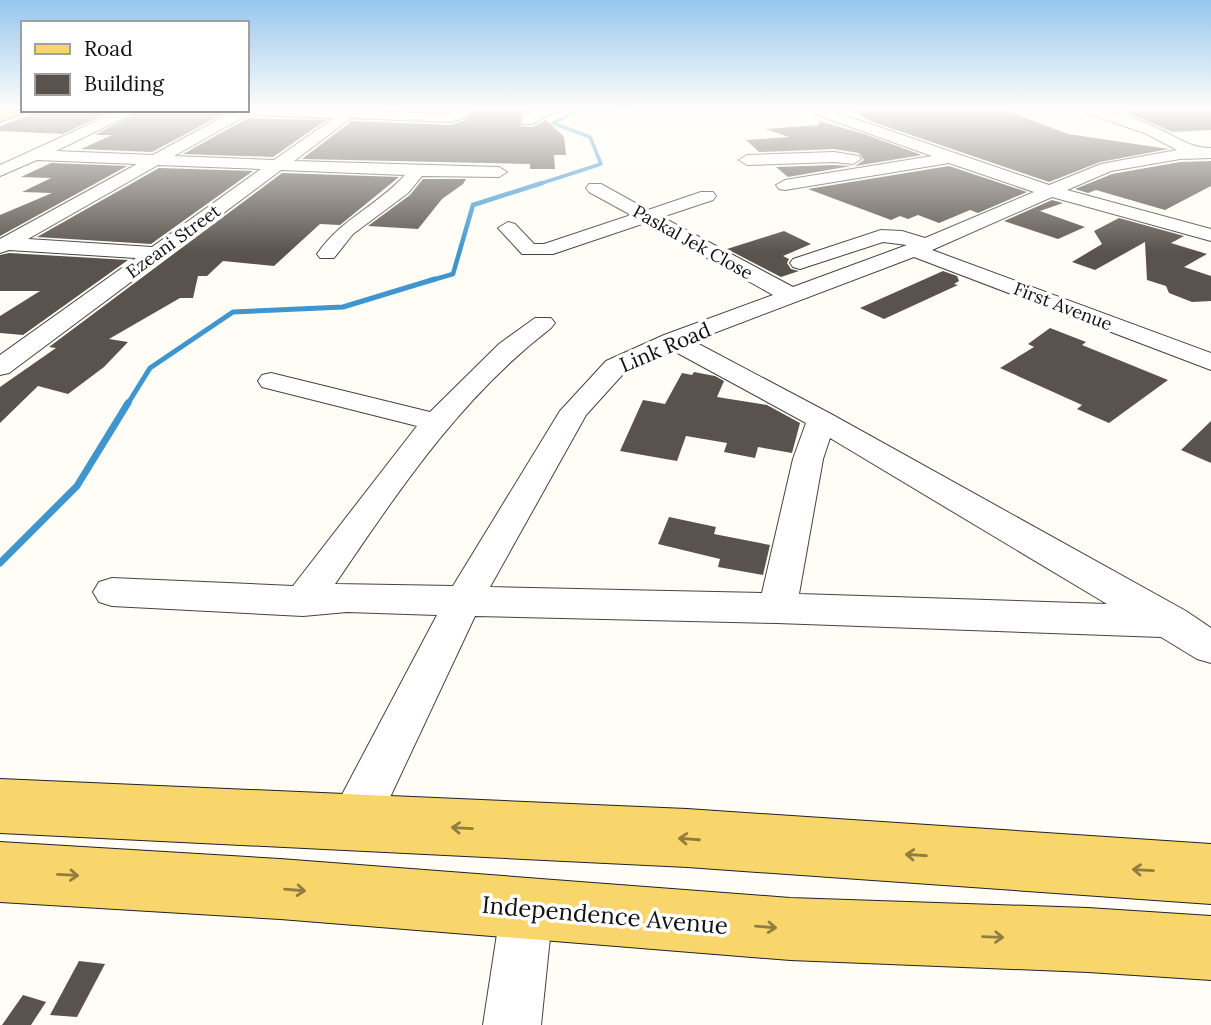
<svg xmlns="http://www.w3.org/2000/svg" width="1211" height="1025" font-family="Lora,serif">
<rect width="100%" height="100%" fill="#fffdf5"/>
<g fill="none" stroke-linecap="round" stroke-linejoin="round">
<!-- stream-far3 -->
<path stroke="#3f96cf" stroke-width="3.5" d="M536 185 601 164 590 137 553 123 578 110 663 109"/>
<!-- stream-far2 -->
<path stroke="#3f96cf" stroke-width="4.5" d="M429 281 453 274 473 205 542 183"/>
<!-- stream-far1 -->
<path stroke="#3f96cf" stroke-width="5" d="M127 405 150 368 233 312 343 307 435 279"/>
<!-- stream -->
<path stroke="#3f96cf" stroke-width="7" d="M0 563 77 486 128 403"/>
</g>
<!-- building -->
<g fill="#5a524d">
<path d="M474 109H532L521 116 520 126 532 127 546 120 564 137 566 155H554L555 169H530V164L302 159 352 121 450 125 464 121Z"/>
<path d="M850 109H1002L1068 134 1169 149 1100 162 1049 182 870 121Z"/>
<path d="M1118 109 1211 111V130L1173 132Z"/>
<path d="M45 110H114L63 134 0 131V126Z"/>
<path d="M141 110H220L223 114 152 152 81 149 112 135H95Z"/>
<path d="M248 118 326 120 273 157 183 154Z"/>
<path d="M819 121 864 134 922 155 855 166 864 160 859 153 834 149 759 152 746 140 789 137 765 129 819 125Z"/>
<path d="M1211 161V186L1165 210 1096 190 1088 193 1075 189 1112 174 1180 162Z"/>
<path d="M51 163 127 166 0 236V215L52 193 22 192 51 178 21 177Z"/>
<path d="M834 165 851 166 788 177 776 167Z"/>
<path d="M949 166 1027 192 978 213 970 210 939 223 918 215 908 219 900 216 891 220 808 189Z"/>
<path d="M159 168 253 171 151 244 37 237Z"/>
<path d="M282 173 399 177 340 225 320 224 274 266 223 261 207 276H198L193 298H180L109 339 128 342 104 367 68 394 38 386 0 423V387L56 348 49 347Z"/>
<path d="M423 179H466L463 184 442 199 418 229 368 226 410 195Z"/>
<path d="M1052 200 1063 203 1040 211 1085 227 1058 239 1004 221Z"/>
<path d="M1119 218 1184 236 1171 243 1207 254 1184 267 1211 276V301L1192 302 1169 293 1166 286 1147 280 1145 242 1095 270 1072 262 1102 244 1094 231Z"/>
<path d="M784 231 811 244 783 256 789 259 787 263 791 269 799 271 781 277 727 249Z"/>
<path d="M9 253 128 260 23 335 0 333V316L40 291H0V255Z"/>
<path d="M943 271 957 276 959 281 954 284 958 285 884 319 860 308Z"/>
<path d="M1050 328 1086 342 1082 345 1168 380 1109 423 1077 409 1082 405 1000 368 1034 347 1028 344Z"/>
<path d="M694 372 715 376 724 381 717 397 767 405 800 423 792 453 758 447 755 458 724 452 727 443 686 436 677 461 620 451 643 400 665 404 682 373 692 375Z"/>
<path d="M1211 421V463L1181 450Z"/>
<path d="M669 517 716 527 714 534 770 545 763 575 718 567 720 559 658 544Z"/>
<path d="M79 961 105 964 77 1017 50 1015Z"/>
<path d="M23 995 46 1002 31 1025H2Z"/>
</g>
<g fill="none" stroke-linecap="round" stroke-linejoin="round">
<defs>
<g id="minor">
<path d="M247 109H361L360 111 449 114 457 109H471L462 119 449 122 351 118 294 161 499 167 507 172 499 177 422 176 408 193 353 234 334 258H320L317 254C342 218 377 206 405 175L281 170 9 373 0 375V355L136 258 9 250 0 253V239L137 164 37 160 0 176V165L121 110H139L56 151 153 155 228 114 223 110ZM247 115 334 118 274 160 174 156ZM158 165 261 169 152 247 28 239Z"/>
<path d="M537 109H561L532 124H522V118Z"/>
<path d="M813 109H826L1049 185 1101 164 1177 150 1147 134 1085 112 1084 109C1109 109 1136 118 1159 129 1177 137 1192 149 1211 148V158L1180 159 1111 171 1067 190 1211 229V241L1052 197 932 250 1211 353V370L914 257 693 341 831 414 1186 611 1211 628V663L1197 659 1161 637 777 623 475 616 370 840 353 847 336 840 329 823 336 806 437 615 347 612 303 616 112 606 99 602 93 592 99 582 112 578 293 586 417 426 262 387 258 381 262 375 271 373 430 412 499 344 535 318H551L555 323 551 328C459 399 400 489 335 584L453 586 560 411 606 361 664 335 773 295 645 223 553 254H522L498 228 508 222 515 224 534 244H544L631 215 589 192 586 188 589 184H601L648 210 701 192H713L716 196 713 200 662 217 793 287 907 245 883 242 800 269 793 267 790 263 793 259 881 230 902 231 925 238 1034 192 949 163 785 190 779 189 776 185 785 180 932 156 817 115ZM672 350 806 423 793 459 762 593 490 587 586 415 624 373ZM830 438 1107 604 799 594 823 459Z"/>
<path d="M834 152 859 156 861 159 853 164 834 162 747 165 739 160 747 155Z"/>
<path d="M527 882 546 889 553 908 541 1025H483L501 908 508 889Z"/>
</g>
<g id="major">
<path d="M9 109 30 110 0 122V112Z"/>
<path d="M0 779 687 809 1211 844V904L687 867 0 833Z"/>
<path d="M0 842 280 859 790 898 1088 908 1211 916V980L1088 972 790 960 280 919 0 902Z"/>
</g>
</defs>
<!-- minor casing -->
<use href="#minor" stroke="#444" stroke-width="2"/>
<!-- major casing -->
<use href="#major" stroke="#222" stroke-width="2"/>
<!-- minor -->
<use href="#minor" fill="#fff" fill-rule="evenodd"/>
<!-- major -->
<use href="#major" fill="#f9d66b" fill-rule="evenodd"/>
</g>
<!-- one-way arrows -->
<defs><path id="oneway-shaft" d="M-6 0H5M1.5-3L5.5 0L1.5 3" fill="none" stroke-width="1.6" stroke-linecap="round" stroke-linejoin="round" transform="scale(1.75)"/></defs>
<g stroke="#917d42">
<use href="#oneway-shaft" transform="translate(462 828) rotate(-177)"/>
<use href="#oneway-shaft" transform="translate(689 839) rotate(-176)"/>
<use href="#oneway-shaft" transform="translate(916 855) rotate(-176)"/>
<use href="#oneway-shaft" transform="translate(1143 870) rotate(-177)"/>
<use href="#oneway-shaft" transform="translate(68 875) rotate(3)"/>
<use href="#oneway-shaft" transform="translate(295 890) rotate(5)"/>
<use href="#oneway-shaft" transform="translate(766 927) rotate(5)"/>
<use href="#oneway-shaft" transform="translate(993 937) rotate(2)"/>
</g>
<!-- sky -->
<linearGradient id="sky" x2="0" y2="1"><stop stop-color="#95c6ee"/><stop offset="0.43" stop-color="#fffefa"/><stop offset="1" stop-color="#fffefa" stop-opacity="0"/></linearGradient>
<rect width="1211" height="252" fill="url(#sky)"/>
<g text-anchor="middle" dominant-baseline="central" stroke-width="7" stroke-linejoin="round" paint-order="stroke">
<!-- far-street labels -->
<g font-size="18" fill="#111" stroke="#fff">
<text transform="translate(173 241) rotate(-36)">Ezeani Street</text>
<text transform="translate(693 242) rotate(29)">Paskal Jek Close</text>
<text transform="translate(1063 306) rotate(21)">First Avenue</text>
</g>
<!-- street labels -->
<g font-size="21" fill="#111" stroke="#fff">
<text transform="translate(665 347) rotate(-23)">Link Road</text>
</g>
<!-- near-street labels -->
<g font-size="24" fill="#111" stroke="#fff">
<text transform="translate(605 915) rotate(5)">Independence Avenue</text>
</g>
</g>
<!-- legend -->
<rect x="21" y="21" width="228" height="91" fill="#ffffff" stroke="#a0a0a0" stroke-width="2"/>
<rect x="35" y="44" width="35" height="10" fill="#f9d66b" stroke="#a0a0a0" stroke-width="2"/>
<text x="84" y="56" font-size="21" fill="#111111">Road</text>
<rect x="35" y="74" width="35" height="21" fill="#5a524d" stroke="#a0a0a0" stroke-width="2"/>
<text x="84" y="91" font-size="21" fill="#111111">Building</text>
</svg>
